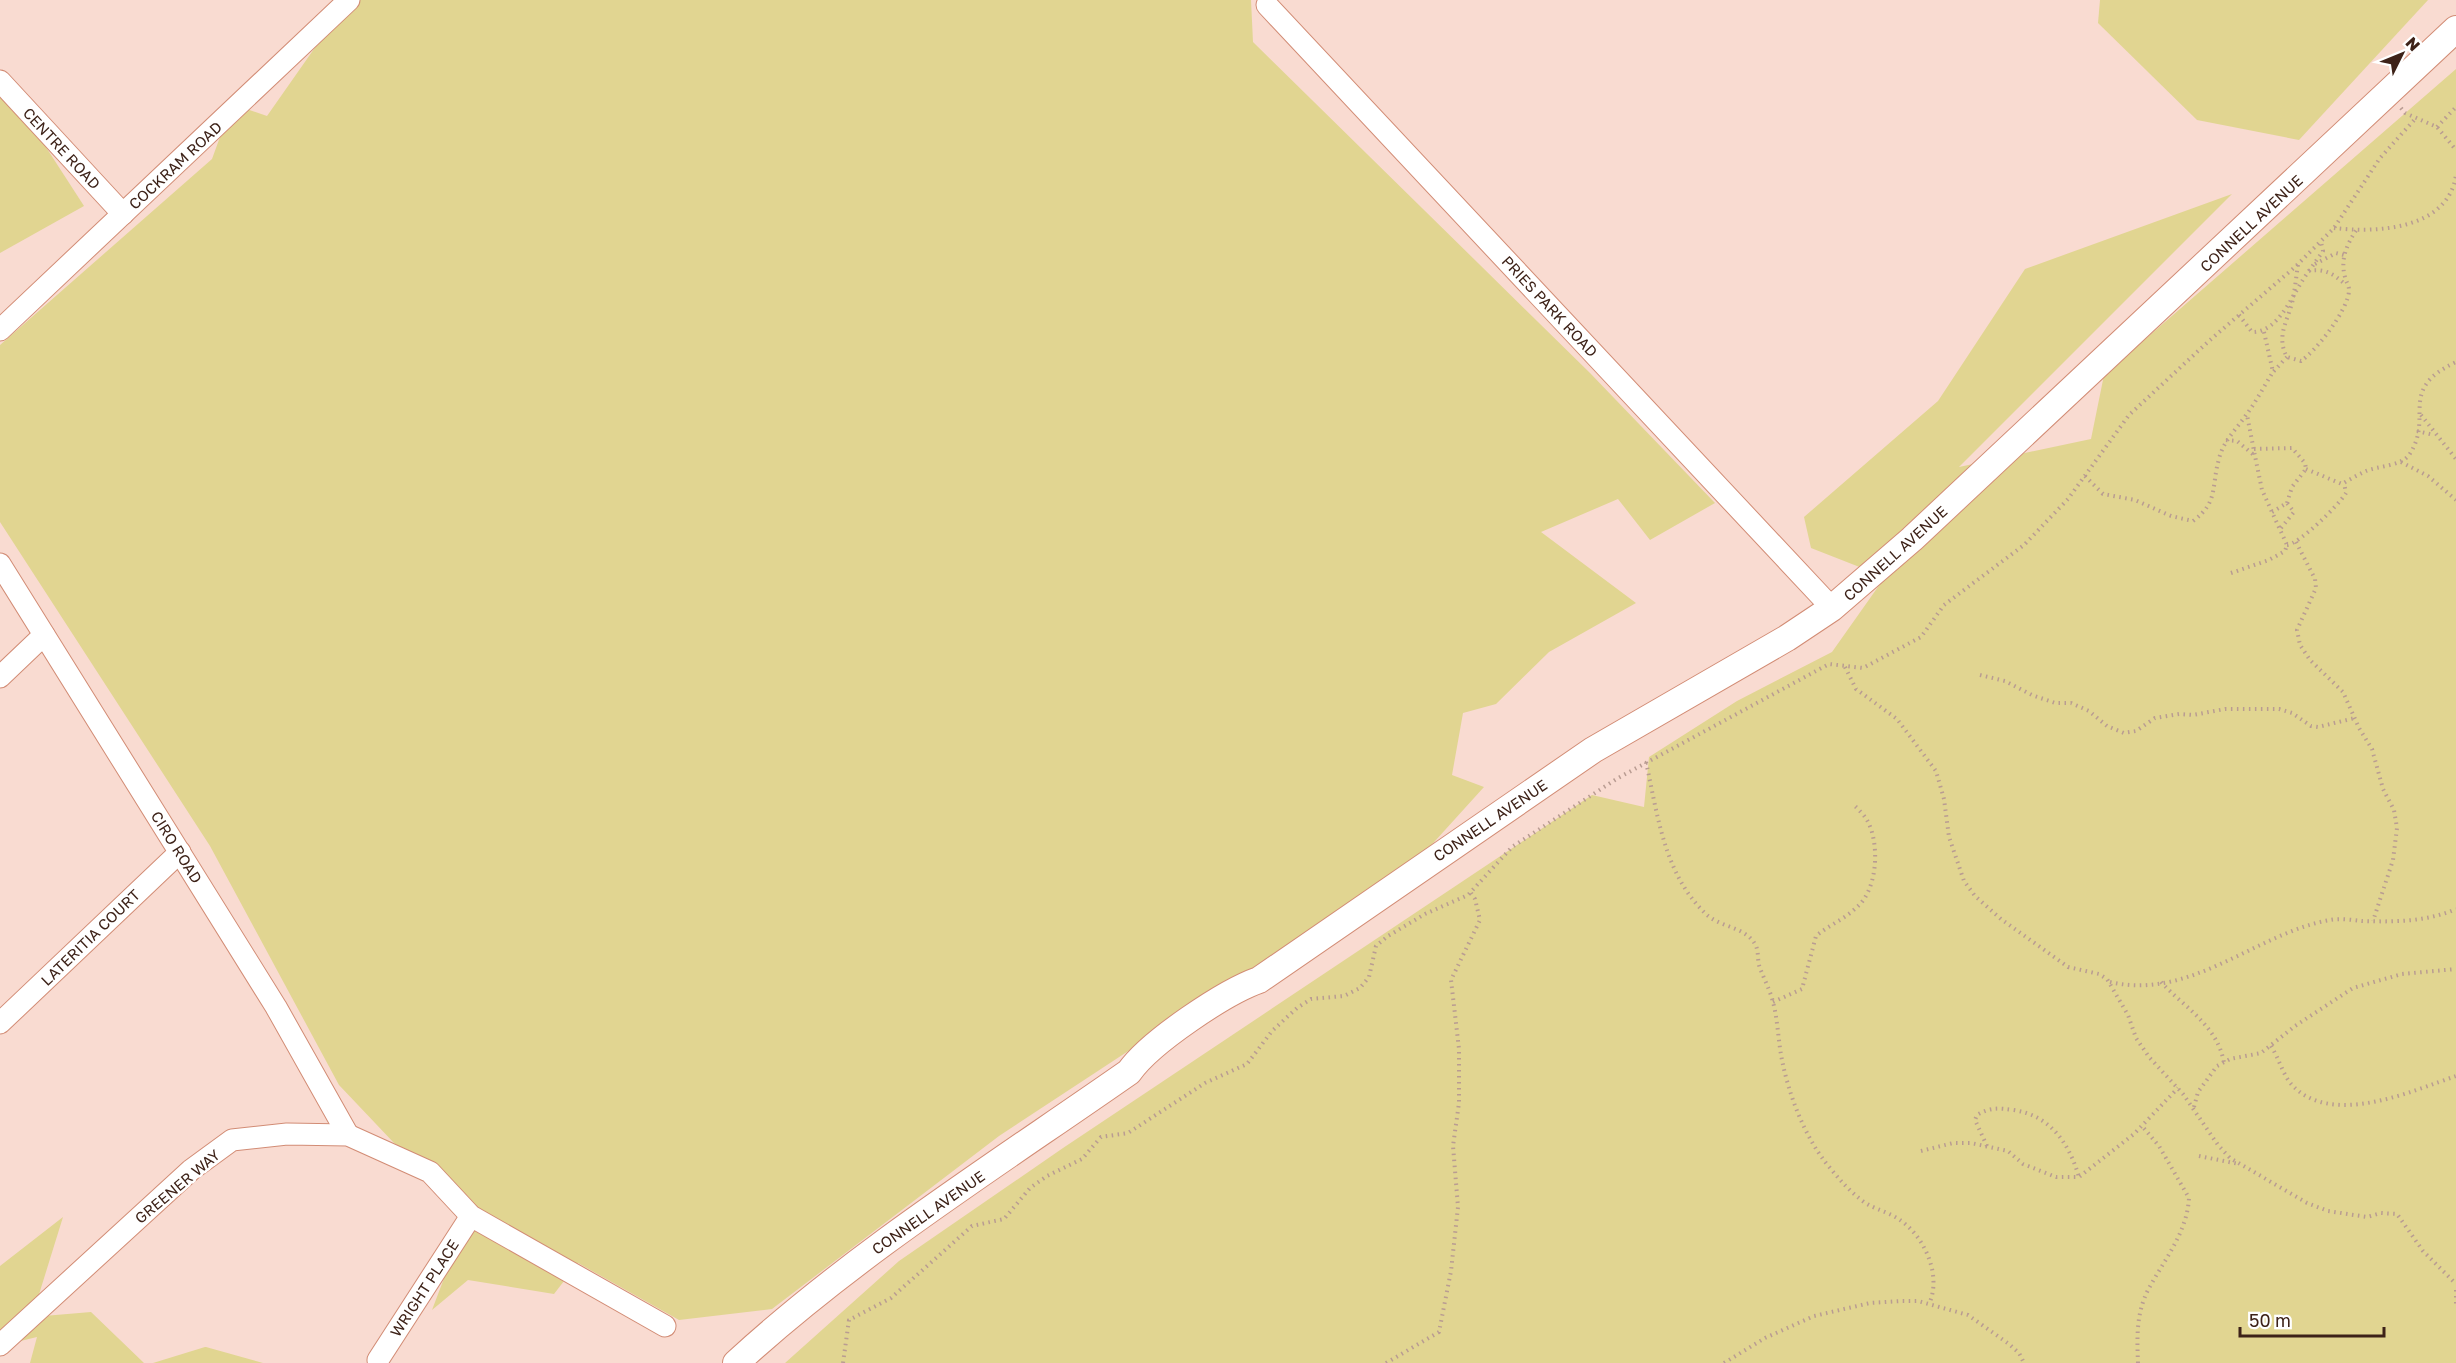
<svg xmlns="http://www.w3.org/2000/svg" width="2456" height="1363" font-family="'Golos Text',sans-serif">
<rect width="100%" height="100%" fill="#f9dbd1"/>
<!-- green -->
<g fill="#e1d591">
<path d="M342 0H1251L1253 42 1590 373 1715 503 1650 540 1618 499 1541 532 1636 603 1549 652 1496 704 1463 713 1452 775 1484 787 1416 862 999 1136 772 1309 679 1320 578 1263 554 1294 468 1280 432 1310 473 1202 394 1143 339 1085 210 846 0 522V345L212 159 232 104 267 116 328 29Z"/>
<path d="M2100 0H2428L2299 140 2197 120 2098 23Z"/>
<path d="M2456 69V1363H785L899 1261 1063 1148 1592 795 1644 807 1649 757 1737 701 1832 652 1885 577 1811 548 1804 517 1938 401 2025 269 2232 194 1959 467 2091 439 2104 375Z"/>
<path d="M0 76 84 206 0 253Z"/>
<path d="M63 1217 32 1317 91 1312 144 1363H30L37 1337 0 1346V1266Z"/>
<path d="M205 1347H206L263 1363H153Z"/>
</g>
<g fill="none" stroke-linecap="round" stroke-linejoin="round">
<defs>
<g id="minor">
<path d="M1267 5 1832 608"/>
<path d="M0 81 123 214"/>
<path d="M0 330 349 0"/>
<path d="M0 564 276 1007 348 1135"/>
<path d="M0 677 44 635"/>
<path d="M0 1023 180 852"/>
<path d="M0 1345 191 1170 232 1140 287 1134 348 1135 430 1172 471 1216 665 1326"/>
<path d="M378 1360 471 1216"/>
</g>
<path id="tertiary" d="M736 1363C856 1253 996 1165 1129 1072 1150 1042 1225 992 1259 980L1593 750 1787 638 1832 608 1912 539 2456 29"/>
</defs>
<!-- minor casing -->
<use href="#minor" stroke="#d28c75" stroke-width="23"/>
<!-- tertiary casing -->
<use href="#tertiary" stroke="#d28c75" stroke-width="28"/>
<!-- path -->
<g stroke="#b99c92" stroke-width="4" stroke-dasharray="1.5 4.5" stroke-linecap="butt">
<path d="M2401 108 2405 113 2437 127 2456 150"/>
<path d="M2437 127 2456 107"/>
<path d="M2334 228C2376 233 2448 230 2456 175"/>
<path d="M2315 264 2336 253 2344 255"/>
<path d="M2298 265C2296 277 2295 291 2292 303 2287 322 2276 337 2287 357L2301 361C2316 351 2349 309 2349 290 2349 285 2346 282 2345 277 2340 259 2347 244 2357 229"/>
<path d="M2309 271 2323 251 2321 242"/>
<path d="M2239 315 2252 332C2281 332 2293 291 2309 271 2325 268 2335 275 2346 285"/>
<path d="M2264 332 2273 372 2287 357"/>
<path d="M2421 415 2456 459"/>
<path d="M2417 431 2434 435"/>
<path d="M2226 440 2237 441 2255 456 2247 415"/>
<path d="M2254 449 2292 448 2305 463 2306 469 2292 487 2287 503"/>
<path d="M2401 462 2428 476 2456 500"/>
<path d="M2306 469 2342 484C2350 479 2358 475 2366 471 2378 466 2401 466 2409 455 2435 417 2396 390 2456 362"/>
<path d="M2085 476 2103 494 2135 500 2171 516 2193 521C2219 502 2211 486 2219 459 2223 441 2236 430 2246 415 2256 402 2264 386 2273 372"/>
<path d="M2272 512 2287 503 2294 512 2281 528"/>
<path d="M2296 542 2315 579 2316 588 2297 630 2300 645 2310 660 2343 692 2359 728 2372 749 2383 789 2394 810 2397 828 2393 860 2373 921"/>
<path d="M2287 545C2299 544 2339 505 2346 493L2344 483"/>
<path d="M2231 573 2269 560 2285 551 2287 545 2262 490 2255 456"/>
<path d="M1845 667 1856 689 1897 719 1936 771 1944 799 1949 837 1964 881 1975 896 2001 919 2068 967 2099 974 2107 979 2128 1015 2136 1038 2149 1057 2183 1094 2218 1145 2230 1158 2307 1203 2328 1211 2367 1217 2381 1213 2397 1214 2423 1251 2456 1284"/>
<path d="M1980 675 2005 681 2032 695 2055 703H2071L2089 711 2107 726 2124 733 2136 731 2155 718 2179 714 2193 715 2225 709H2279L2292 713 2311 726 2318 727 2355 718"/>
<path d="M1646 762C1658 816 1664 875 1707 915 1722 928 1747 927 1756 946 1759 953 1757 961 1760 968 1764 979 1770 990 1773 1002 1778 1021 1778 1040 1782 1060 1789 1095 1804 1135 1826 1163 1838 1178 1849 1191 1864 1202 1876 1210 1889 1212 1900 1220 1925 1237 1942 1276 1929 1304"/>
<path d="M2110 982C2191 1001 2256 933 2330 920 2340 918 2352 920 2362 921 2394 922 2426 922 2456 909"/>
<path d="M2161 982C2185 1008 2218 1026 2224 1063"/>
<path d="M1773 1002 1802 989 1816 936C1829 925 1845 919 1857 907 1878 889 1880 843 1867 820 1864 815 1859 810 1855 806"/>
<path d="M2271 1046C2279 1058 2283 1076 2293 1086 2333 1127 2412 1091 2456 1076"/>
<path d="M2194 1107 2198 1092 2217 1066 2230 1059 2261 1053 2295 1026 2353 988 2402 974 2456 969"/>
<path d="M1987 1146 1975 1120 1977 1115C1990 1107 1999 1108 2013 1110 2050 1115 2069 1143 2079 1177"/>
<path d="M1921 1151 1953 1143H1971L2008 1151 2023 1164 2056 1177H2079L2134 1134 2178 1088"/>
<path d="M2199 1156 2239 1164"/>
<path d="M2456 1290V1305"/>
<path d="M843 1363 849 1320 891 1298 972 1226 1004 1219 1030 1188 1047 1176 1082 1159 1101 1137 1128 1133 1205 1083 1247 1064 1272 1031 1297 1008 1311 999 1344 996 1360 988 1369 977 1376 946 1388 936 1425 914 1468 895 1512 847 1618 778 1829 664 1863 668 1921 637 1944 605 2024 545 2068 499 2129 415 2210 340 2295 267 2334 228 2380 158 2416 118"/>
<path d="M1386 1363 1439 1332 1451 1271 1458 1207 1453 1146 1459 1103V1049L1451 980 1480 920 1475 899 1471 893"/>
<path d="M1724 1363 1765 1338 1814 1316 1870 1303 1901 1301H1918L1968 1315 2009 1344 2019 1353 2024 1363"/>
<path d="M2138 1363C2137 1338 2136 1314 2148 1290 2164 1260 2187 1233 2189 1198L2159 1146 2142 1126"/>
</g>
<!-- minor -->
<use href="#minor" stroke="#fff" stroke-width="21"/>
<!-- tertiary -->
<use href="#tertiary" stroke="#fff" stroke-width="26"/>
</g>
<g text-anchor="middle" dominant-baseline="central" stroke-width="5" stroke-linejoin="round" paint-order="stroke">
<!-- street labels -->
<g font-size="15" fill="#3d2218" stroke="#fff">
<text transform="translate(62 148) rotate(47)">CENTRE ROAD</text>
<text transform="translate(175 165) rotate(-43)">COCKRAM ROAD</text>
<text transform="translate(2251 223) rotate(-43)">CONNELL AVENUE</text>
<text transform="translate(1550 306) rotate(47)">PRIES PARK ROAD</text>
<text transform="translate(1895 553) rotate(-42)">CONNELL AVENUE</text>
<text transform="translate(1490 820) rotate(-34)">CONNELL AVENUE</text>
<text transform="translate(177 847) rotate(58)">CIRO ROAD</text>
<text transform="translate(90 937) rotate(-44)">LATERITIA COURT</text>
<text transform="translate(177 1186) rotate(-40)">GREENER WAY</text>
<text transform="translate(928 1212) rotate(-35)">CONNELL AVENUE</text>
<text transform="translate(424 1288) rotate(-57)">WRIGHT PLACE</text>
</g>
</g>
<!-- north arrow -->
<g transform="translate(2402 54) rotate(47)" stroke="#ffffff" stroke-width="4.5" paint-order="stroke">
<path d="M0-4.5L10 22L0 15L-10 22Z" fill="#3d2218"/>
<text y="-9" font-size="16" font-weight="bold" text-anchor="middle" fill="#3d2218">N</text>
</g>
<!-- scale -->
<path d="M2240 1327v9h144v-9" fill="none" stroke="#3d2218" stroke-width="3"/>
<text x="2249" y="1327" font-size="18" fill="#3d2218" stroke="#ffffff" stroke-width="4.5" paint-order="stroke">50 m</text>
</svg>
